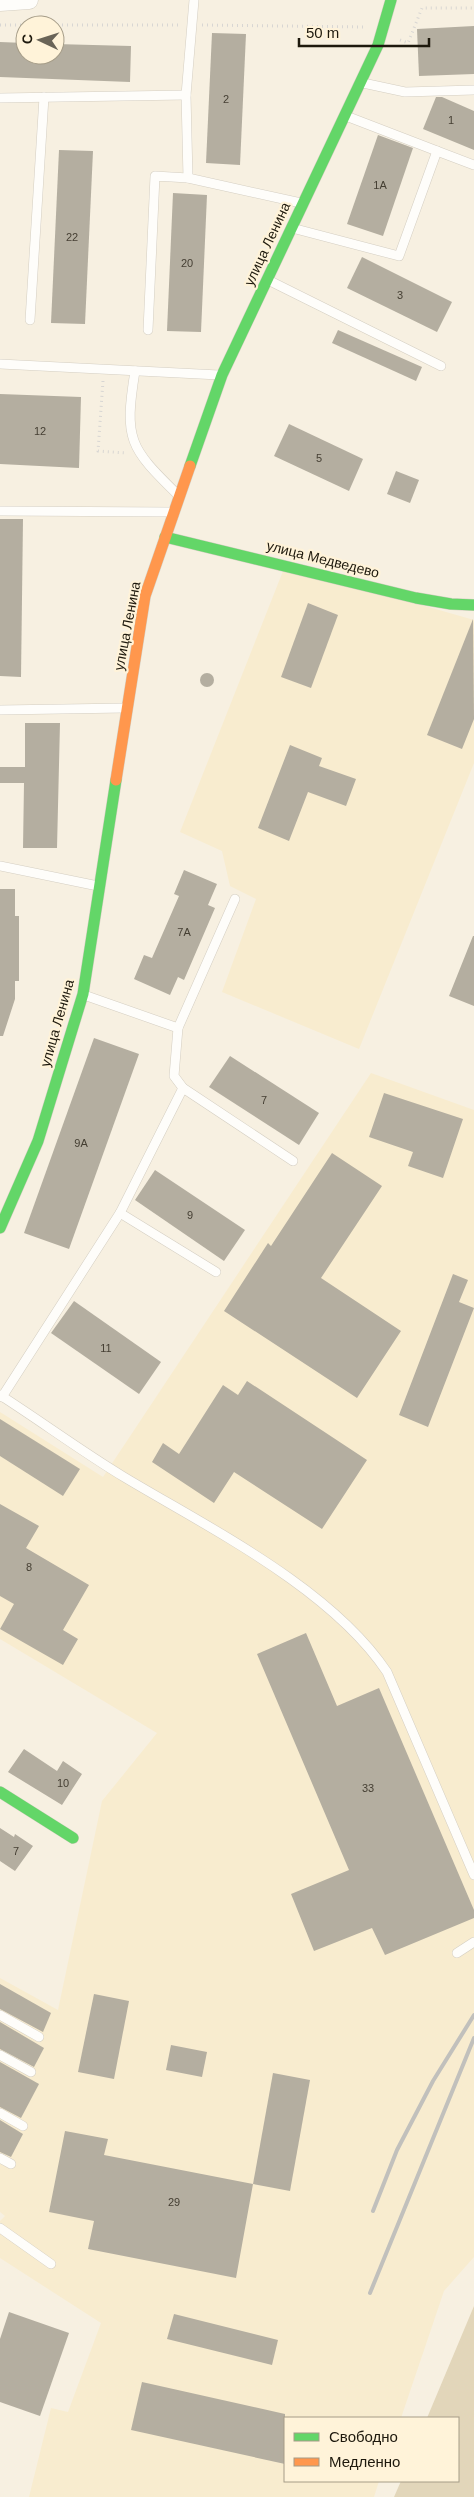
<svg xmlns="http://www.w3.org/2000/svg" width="474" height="2497" font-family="Helvetica,sans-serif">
<rect width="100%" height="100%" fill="#f7f0e1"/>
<!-- built -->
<g fill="#f8eccf">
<path d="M285 566 474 620V763L359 1049 222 992 256 899 230 886 222 851 180 832Z"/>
<path d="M371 1073 474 1110V2257L444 2291 401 2418H285V2481H379L374 2497H29L51 2408 68 2412 101 2323 0 2258V2221L5 2216 0 2212V1978L58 2010 102 1801 157 1733 0 1639V1412L103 1477Z"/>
</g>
<!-- green -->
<path fill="#e2d6ba" d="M474 2306V2497H394L401 2481H458V2418H427Z"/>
<!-- building -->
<g fill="#b4aea0">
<path d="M474 26V74L419 76 417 29Z"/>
<path d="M212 33 246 34 240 165 206 163Z"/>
<path d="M0 42 25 43V55H55V44L131 46 130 82 0 77Z"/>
<path d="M436 97H442L474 111V150L423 129Z"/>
<path d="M378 135 413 148 383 236 347 224Z"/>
<path d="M59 150 93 151 85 324 51 323Z"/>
<path d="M173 193 207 195 201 332 167 331Z"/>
<path d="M362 257 452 302 437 332 347 288Z"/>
<path d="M338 330 422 367 416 381 332 343Z"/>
<path d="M0 394 81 397 79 468 0 464Z"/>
<path d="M289 424 363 459 349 491 274 456Z"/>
<path d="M396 471 419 480 410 503 387 494Z"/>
<path d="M0 519H23L21 677 0 676Z"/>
<path d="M308 603 338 615 311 688 281 677Z"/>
<path d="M473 619 474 719 462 749 427 735Z"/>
<circle cx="207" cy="680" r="7"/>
<path d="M25 723H60L57 848H23L24 783H0V767H25Z"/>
<path d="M290 745 322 758 319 766 356 779 346 806 308 792 289 841 258 828Z"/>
<path d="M184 870 217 884 208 905 215 908 184 980 178 977 170 995 134 979 144 955 152 958 179 896 174 894Z"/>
<path d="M0 889H15V916H19V981H15V999L3 1036H0Z"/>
<path d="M473 936H474V1006L449 996Z"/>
<path d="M94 1038 139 1054 69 1249 24 1233Z"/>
<path d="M230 1056 319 1113 299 1145 209 1087Z"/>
<path d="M384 1093 463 1119 443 1178 408 1166 413 1152 369 1137Z"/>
<path d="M332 1153 382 1186 321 1278 401 1331 357 1398 224 1311 268 1243 271 1246Z"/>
<path d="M155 1170 245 1230 224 1261 135 1200Z"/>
<path d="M453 1274 468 1280 459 1302 474 1308 428 1427 399 1415Z"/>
<path d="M74 1301 161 1362 139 1394 51 1333Z"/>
<path d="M247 1381 367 1460 322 1529 234 1472 214 1503 152 1462 163 1443 179 1454 223 1385 238 1395Z"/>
<path d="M0 1419 80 1469 63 1496 0 1456Z"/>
<path d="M0 1504 39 1526 26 1548 89 1585 63 1630 78 1639 63 1665 0 1629 14 1604 0 1596Z"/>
<path d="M306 1633 337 1706 379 1688 474 1910V1918L385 1955 372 1928 314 1951 291 1894 349 1870 257 1654Z"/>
<path d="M24 1749 57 1771 63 1761 82 1774 62 1805 8 1772Z"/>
<path d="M0 1828 14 1837 15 1834 33 1846 15 1871 0 1861Z"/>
<path d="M0 1984 51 2013 43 2032 0 2009Z"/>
<path d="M94 1994 129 2001 114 2079 78 2072Z"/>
<path d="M0 2022 44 2048 34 2067 0 2049Z"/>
<path d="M171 2045 207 2052 202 2077 166 2070Z"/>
<path d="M0 2062 39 2084 21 2118 0 2107Z"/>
<path d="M273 2073 310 2080 290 2191 253 2184Z"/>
<path d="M0 2120 23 2134 11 2157 0 2152Z"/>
<path d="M65 2131 108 2139 104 2155 253 2184 236 2278 88 2249 94 2221 49 2212Z"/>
<path d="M9 2312 69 2333 40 2416 0 2402V2339Z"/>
<path d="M174 2314 278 2340 272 2365 167 2339Z"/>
<path d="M142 2382 285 2414V2464L131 2430Z"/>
</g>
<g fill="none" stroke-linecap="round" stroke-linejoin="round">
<defs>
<g id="lane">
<path d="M363 83 405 92 474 90"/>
<path d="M0 98 186 95"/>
<path d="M437 151 474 165"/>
<path d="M188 178 186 95 194 0"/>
<path d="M292 228 399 256 437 151 346 116"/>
<path d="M268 280 441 366"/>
<path d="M30 320 44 97"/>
<path d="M148 330 155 176 188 178 301 203"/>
<path d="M0 364 219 375"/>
<path d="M135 371C124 440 129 447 178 495"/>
<path d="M0 511 171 512"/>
<path d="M0 710 125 708"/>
<path d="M0 866 98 886"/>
<path d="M84 995 178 1028"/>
<path d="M183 1088 174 1076 178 1028 235 899"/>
<path d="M120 1213 216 1272"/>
<path d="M0 1395C42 1422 81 1451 124 1477 209 1528 331 1588 387 1672L474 1875"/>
<path d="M2 1397 120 1213 183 1088 293 1161"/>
<path d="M457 1953 474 1942"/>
<path d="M0 2015 39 2037"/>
<path d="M0 2055 31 2072"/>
<path d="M0 2113 23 2126"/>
<path d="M0 2158 11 2164"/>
<path d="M0 2228 51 2264"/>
</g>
<path id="street" d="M0 2 29 0"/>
<g id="fast">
<path d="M190 466 222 375 378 45 391 0"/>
<path d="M165 537 416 598 451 604 474 605"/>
<path d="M0 1228 38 1141 83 994 116 780"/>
<path d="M0 1792 73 1838"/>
</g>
<path id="slow" d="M116 780 145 596 190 466"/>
</defs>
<!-- lane casing -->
<use href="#lane" stroke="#d4cec2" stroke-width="10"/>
<!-- street casing -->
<use href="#street" stroke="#d4cec2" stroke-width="19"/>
<!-- fast casing -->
<use href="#fast" stroke="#d4cec2" stroke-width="12"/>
<!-- slow casing -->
<use href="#slow" stroke="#d4cec2" stroke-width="12"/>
<!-- path -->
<g stroke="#d8d6d3" stroke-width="3" stroke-dasharray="1 4" stroke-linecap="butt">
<path d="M0 25H25"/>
<path d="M27 25H181"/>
<path d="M202 25 364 27"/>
<path d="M400 40 408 43 422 8H474"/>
<path d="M103 381 98 451 126 453"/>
</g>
<!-- lane -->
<use href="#lane" stroke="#fefdfa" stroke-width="9"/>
<!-- street -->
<use href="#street" stroke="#fefdfa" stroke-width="18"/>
<!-- fast -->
<use href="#fast" stroke="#63d668" stroke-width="11"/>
<!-- slow -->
<use href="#slow" stroke="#ff974d" stroke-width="11"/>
<!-- rail -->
<g stroke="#c1c0bc" stroke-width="4">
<path d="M373 2211 397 2150 433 2081 474 2015"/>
<path d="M370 2293 474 2038"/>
</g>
</g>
<g text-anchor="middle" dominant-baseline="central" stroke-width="4.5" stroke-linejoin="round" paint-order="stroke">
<!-- number labels -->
<g font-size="11" fill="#443e32">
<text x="226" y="99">2</text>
<text x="451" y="120">1</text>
<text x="380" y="185">1А</text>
<text x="72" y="237">22</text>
<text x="187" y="263">20</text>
<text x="400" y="295">3</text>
<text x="40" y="431">12</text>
<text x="319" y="458">5</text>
<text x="184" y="932">7А</text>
<text x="264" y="1100">7</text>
<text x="81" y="1143">9А</text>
<text x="190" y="1215">9</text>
<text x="106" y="1348">11</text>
<text x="29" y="1567">8</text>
<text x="63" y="1783">10</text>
<text x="368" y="1788">33</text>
<text x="16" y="1851">7</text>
<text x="174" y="2202">29</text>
</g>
<!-- street labels -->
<g font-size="14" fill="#1e190d" stroke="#fff3d9">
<text transform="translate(267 244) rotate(-65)">улица Ленина</text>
<text transform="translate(323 559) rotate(14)">улица Медведево</text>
<text transform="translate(127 626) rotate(-79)">улица Ленина</text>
<text transform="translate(57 1023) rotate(-74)">улица Ленина</text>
</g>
</g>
<!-- legend -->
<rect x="284" y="2417" width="175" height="65" fill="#fff3d9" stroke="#a59c87"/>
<rect x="294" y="2433" width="25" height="8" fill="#63d668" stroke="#a59c87"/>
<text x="329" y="2442" font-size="15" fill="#1e190d">Свободно</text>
<rect x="294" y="2458" width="25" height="8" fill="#ff974d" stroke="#a59c87"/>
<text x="329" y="2467" font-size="15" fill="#1e190d">Медленно</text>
<!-- north arrow -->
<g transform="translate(40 40) rotate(274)"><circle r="24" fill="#fff3d9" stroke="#a59c87"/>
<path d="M0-4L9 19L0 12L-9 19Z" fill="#6a6457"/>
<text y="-8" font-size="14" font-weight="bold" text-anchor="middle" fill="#1e190d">С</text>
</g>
<!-- scale -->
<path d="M299 38v8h130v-8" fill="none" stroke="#1e190d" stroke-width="2.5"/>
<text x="306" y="38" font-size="15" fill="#1e190d" stroke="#fff3d9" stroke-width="4" paint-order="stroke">50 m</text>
</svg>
